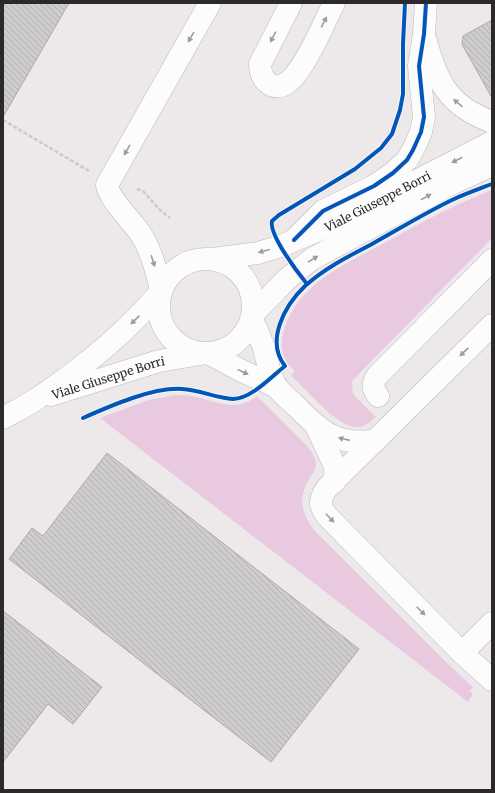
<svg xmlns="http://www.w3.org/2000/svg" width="495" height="793" font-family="Merriweather,serif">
<defs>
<pattern id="building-back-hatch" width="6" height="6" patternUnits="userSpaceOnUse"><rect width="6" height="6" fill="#cfcccd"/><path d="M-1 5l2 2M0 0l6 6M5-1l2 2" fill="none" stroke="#b2afb0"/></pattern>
</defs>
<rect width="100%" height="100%" fill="#ede9eb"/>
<!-- green -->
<g fill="#e9c9df">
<path d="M492 190V238L352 381 353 394 376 417C370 422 365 427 357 427 337 428 305 388 291 375L295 371C291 367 286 362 284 357 280 347 282 336 285 327 300 282 350 262 388 241 422 222 456 204 492 190Z"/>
<path d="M175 395C181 395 186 395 191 396 215 400 235 414 257 396L309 448C325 471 309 472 304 490 299 506 306 520 315 531L448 664 473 687 470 691 473 694 468 702 100 418 149 400Z"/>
</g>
<!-- building -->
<g fill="url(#building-back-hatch)" stroke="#ada9ab">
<path d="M3 3H69L3 117Z"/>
<path d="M492 20V98L462 44 463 36Z"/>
<path d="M107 453 359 649 271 762 9 559 32 528 43 536Z"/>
<path d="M3 611 102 687 73 724 48 704 3 762Z"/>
</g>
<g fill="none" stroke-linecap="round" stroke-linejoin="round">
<defs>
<g id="minor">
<path d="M291 3 260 64C260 79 272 93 287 83 304 71 324 23 334 3"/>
<path d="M426 41C437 83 449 106 492 122"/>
<path d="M294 240 323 211 374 186 393 173 407 160 413 150 421 132 424 117 419 66 424 34 426 3"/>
<path d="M161 291C157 272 152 252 142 236 134 223 108 198 107 185L210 3"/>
<path d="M252 320C256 328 260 337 263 345 267 359 269 374 276 386 281 393 289 400 296 406 320 431 338 447 376 440"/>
<path d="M492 325 327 488C319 500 318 506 329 518L462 653 492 680"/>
<path d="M210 354 242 371 277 387"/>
<path d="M378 396C372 388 372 383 378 375L492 260"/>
<path d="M316 426 334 464 335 470 334 482"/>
<path d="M462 653 492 623"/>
</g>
<g id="major">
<circle cx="206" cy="306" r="47"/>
<path id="s1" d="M213 259 258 253 281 246 333 224 492 142"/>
<path d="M253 314 288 278 312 259 453 183 492 165"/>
<path id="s2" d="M51 395 159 361 201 354"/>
<path d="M3 418C15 411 27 406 38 398 81 369 128 331 161 291"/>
</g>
</defs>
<!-- minor casing -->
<use href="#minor" stroke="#bbb8ba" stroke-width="23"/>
<!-- major casing -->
<use href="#major" stroke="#bbb8ba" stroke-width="23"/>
<!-- path -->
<g stroke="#cbcaca" stroke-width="2.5" stroke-dasharray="4 2" stroke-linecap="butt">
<path d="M3 120 89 171"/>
<path d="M137 189 143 191 160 210 170 218"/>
</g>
<!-- minor -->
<use href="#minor" stroke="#fcfcfc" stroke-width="22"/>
<!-- major -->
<use href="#major" stroke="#fcfcfc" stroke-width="22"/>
<defs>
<g id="cycleway">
<path d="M294 240 323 211 374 186 393 173 407 160 413 150 421 132 424 117 419 66 424 34 426 3"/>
<path d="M307 284C298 273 269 235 272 221L279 215 355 169 381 148 392 134 400 110 403 94V44L405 3"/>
<path d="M83 418C110 406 153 387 182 389 200 390 216 398 233 399 251 399 271 377 285 366 265 341 285 305 305 286 325 268 349 256 372 244 399 229 425 213 452 200 465 194 479 189 492 184"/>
</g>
</defs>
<!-- cycleway casing -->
<use href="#cycleway" stroke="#fdf4fa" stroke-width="6"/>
<!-- cycleway -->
<use href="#cycleway" stroke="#0057b8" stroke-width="4"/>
</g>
<!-- one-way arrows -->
<defs><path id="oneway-solid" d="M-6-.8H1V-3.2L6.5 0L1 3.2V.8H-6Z"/></defs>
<g fill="#9e9d9e">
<use href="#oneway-solid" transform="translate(324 22) rotate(-63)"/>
<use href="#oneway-solid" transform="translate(191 37) rotate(120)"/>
<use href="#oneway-solid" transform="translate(273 37) rotate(118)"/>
<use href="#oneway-solid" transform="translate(458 103) rotate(-140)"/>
<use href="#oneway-solid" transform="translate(127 150) rotate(120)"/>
<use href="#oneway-solid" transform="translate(457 160) rotate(153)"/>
<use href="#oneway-solid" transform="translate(426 197) rotate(-29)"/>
<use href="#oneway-solid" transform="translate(264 251) rotate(165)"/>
<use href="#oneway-solid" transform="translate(313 259) rotate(-31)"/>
<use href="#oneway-solid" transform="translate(153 261) rotate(72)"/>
<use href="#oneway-solid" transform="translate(135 320) rotate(136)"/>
<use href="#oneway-solid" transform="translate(464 352) rotate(136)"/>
<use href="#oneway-solid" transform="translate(243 372) rotate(26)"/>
<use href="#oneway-solid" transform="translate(344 439) rotate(-167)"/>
<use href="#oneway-solid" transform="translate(330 518) rotate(46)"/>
<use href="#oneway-solid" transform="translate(421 611) rotate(45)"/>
</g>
<g text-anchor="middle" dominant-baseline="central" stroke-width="3" stroke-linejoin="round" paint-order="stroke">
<!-- street labels -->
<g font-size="12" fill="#2c292b" stroke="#fdf4fa">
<text stroke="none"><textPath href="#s1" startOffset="176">Viale Giuseppe Borri</textPath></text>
<text stroke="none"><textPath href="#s2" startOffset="60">Viale Giuseppe Borri</textPath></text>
</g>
</g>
<!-- border -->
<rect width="495" height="793" fill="none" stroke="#2c292b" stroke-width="8"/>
</svg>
